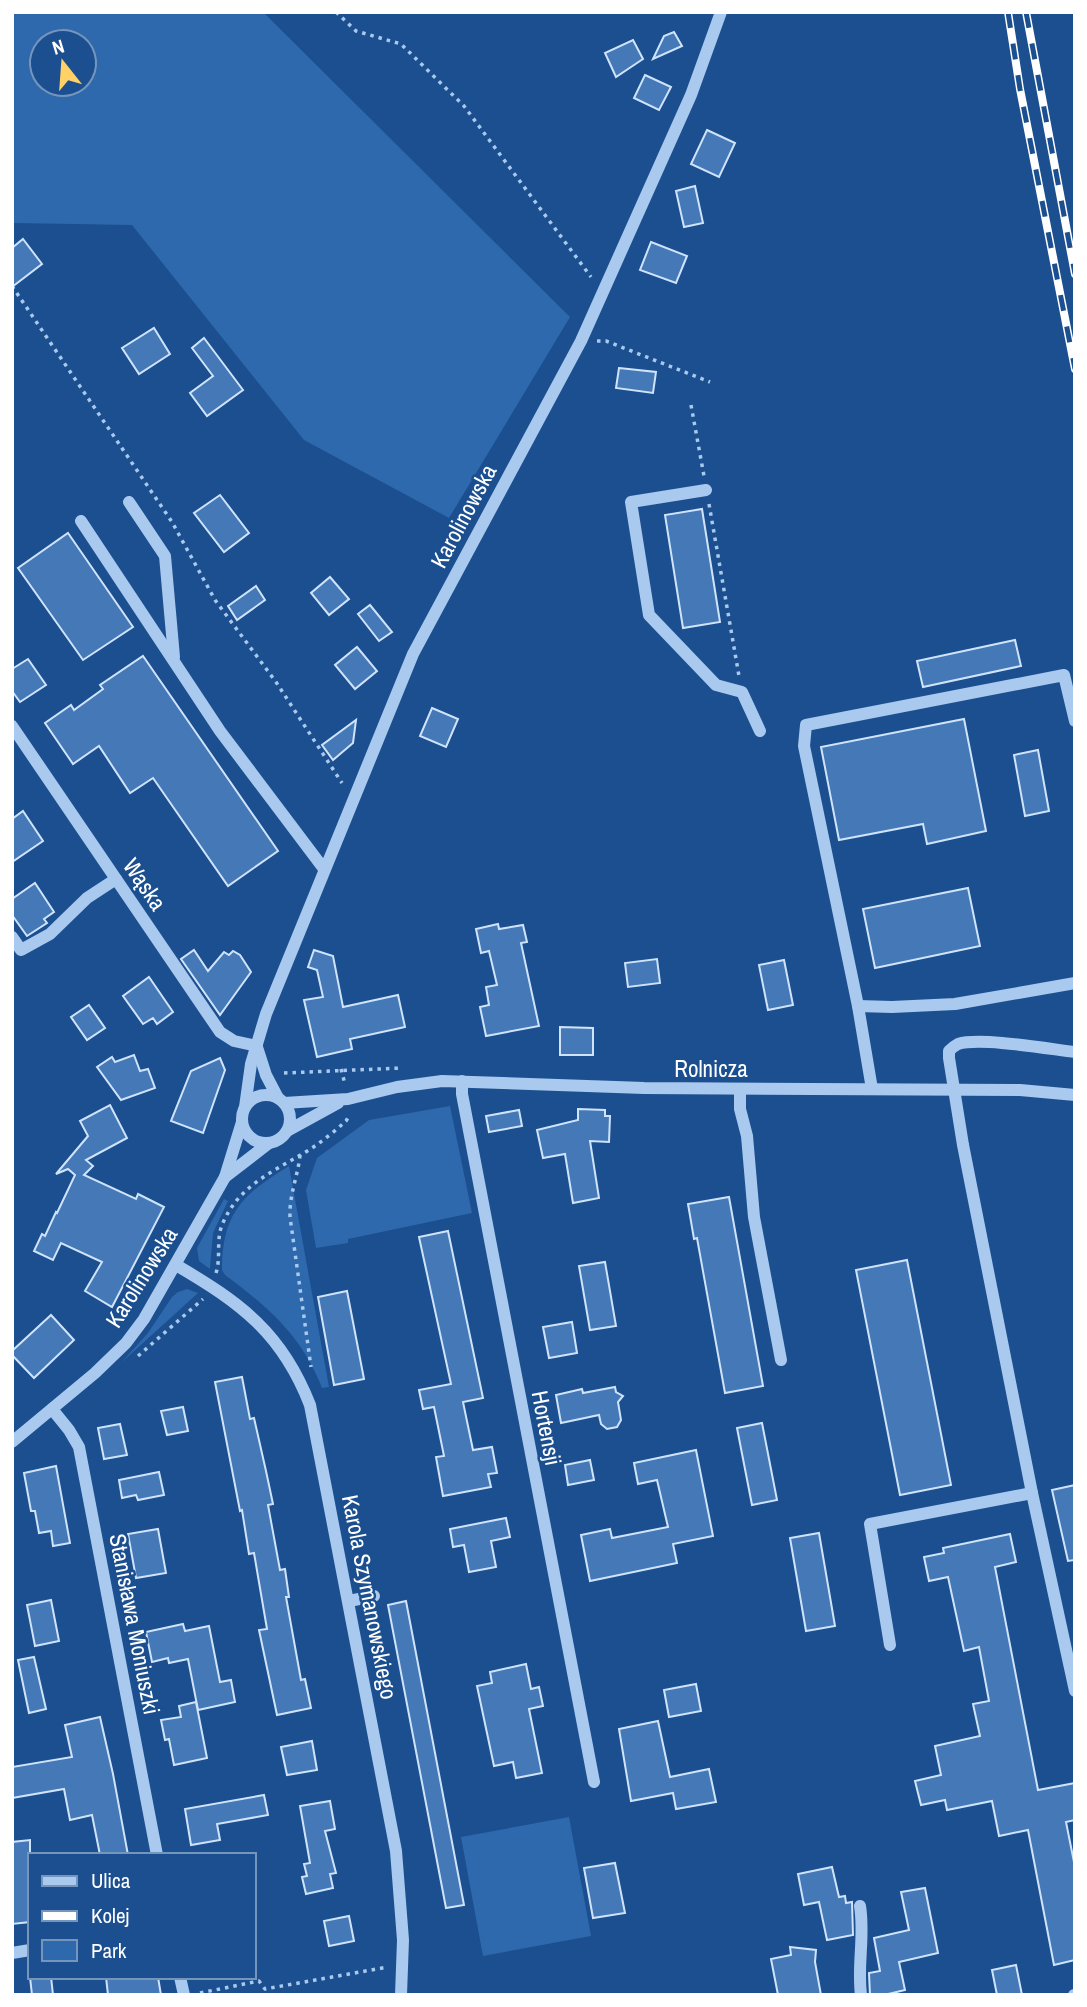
<svg xmlns="http://www.w3.org/2000/svg" width="1087" height="2007" font-family="'Archivo Narrow',sans-serif">
<rect width="100%" height="100%" fill="#1b4f8f"/>
<!-- green -->
<g fill="#2e69ad" fill-rule="evenodd">
<path d="M12 12H263L570 317 449 518 304 440 132 225 12 223ZM42 42H84V84H42Z"/>
<path d="M450 1106 472 1213 348 1239V1243L316 1248 306 1190 317 1158 369 1120Z"/>
<path d="M289 1166 329 1387 322 1388C302 1336 268 1307 225 1275L222 1270C222 1213 243 1194 289 1166Z"/>
<path d="M224 1199 228 1201 213 1233 210 1269 199 1261 197 1248Z"/>
<path d="M187 1289 198 1293 121 1363 148 1333 172 1297 178 1292Z"/>
<path d="M569 1817 591 1936 483 1956 461 1837Z"/>
</g>
<!-- building -->
<g fill="#4478b7" stroke="#cfe3fa" stroke-width="2">
<path d="M674 32 682 46 653 59 664 36Z"/>
<path d="M633 40 643 59 616 77 605 53Z"/>
<path d="M645 75 671 87 659 110 634 98Z"/>
<path d="M707 130 735 143 719 177 691 164Z"/>
<path d="M695 186 703 223 684 227 676 191Z"/>
<path d="M23 239 42 264 12 287V248Z"/>
<path d="M651 242 687 256 676 283 640 270Z"/>
<path d="M154 328 170 354 139 374 122 348Z"/>
<path d="M204 338 243 390 207 416 190 393 213 376 192 348Z"/>
<path d="M619 368 656 372 653 393 616 388Z"/>
<path d="M220 495 249 533 224 552 194 513Z"/>
<path d="M702 509 720 622 683 628 665 515Z"/>
<path d="M68 533 133 627 83 660 18 568Z"/>
<path d="M330 577 349 599 329 615 311 593Z"/>
<path d="M256 586 265 600 237 620 228 606Z"/>
<path d="M370 605 392 632 379 641 358 614Z"/>
<path d="M1015 640 1021 666 923 687 917 661Z"/>
<path d="M357 647 377 671 355 689 335 665Z"/>
<path d="M143 656 278 851 228 886 153 778 130 793 99 746 73 764 45 723 71 705 74 710 103 689 100 685Z"/>
<path d="M28 659 46 685 20 702 12 691V669Z"/>
<path d="M432 708 458 719 446 747 420 736Z"/>
<path d="M964 719 986 831 927 844 923 824 839 840 821 747Z"/>
<path d="M356 720 353 743 333 760 322 745Z"/>
<path d="M1038 750 1049 811 1025 816 1014 755Z"/>
<path d="M23 811 43 841 12 862V819Z"/>
<path d="M35 883 54 912 44 919 47 923 27 936 12 915V899Z"/>
<path d="M968 888 980 946 875 968 863 909Z"/>
<path d="M498 924 499 929 523 925 527 942 521 943 539 1026 486 1036 480 1007 489 1005 486 987 497 985 489 951 481 953 476 929Z"/>
<path d="M194 950 208 971 224 952 229 955 233 951 240 955 251 972 220 1015 181 959Z"/>
<path d="M314 950 333 956 343 1007 398 995 405 1027 350 1039 352 1049 317 1057 304 1000 323 997 317 970 308 967Z"/>
<path d="M657 959 660 983 628 987 625 963Z"/>
<path d="M784 960 793 1005 768 1010 759 965Z"/>
<path d="M149 977 173 1012 157 1024 153 1018 143 1024 123 996Z"/>
<path d="M89 1005 105 1028 87 1040 71 1017Z"/>
<path d="M560 1027 593 1028V1055H560Z"/>
<path d="M134 1055 140 1071 148 1069 155 1088 121 1100 97 1067 112 1057 115 1062Z"/>
<path d="M220 1058 225 1070 203 1133 171 1121 191 1071Z"/>
<path d="M110 1105 127 1138 86 1160 93 1166 84 1175 136 1199 138 1194 164 1207 112 1307 85 1291 102 1262 61 1243 53 1260 34 1251 42 1234 45 1236 56 1212 57 1213 75 1175 68 1169 56 1174 88 1136 80 1121Z"/>
<path d="M578 1109 605 1110V1116H610L609 1142 590 1141 599 1198 573 1203 565 1154 543 1158 537 1130 578 1120Z"/>
<path d="M519 1110 522 1126 489 1132 486 1116Z"/>
<path d="M729 1197 763 1386 725 1393 697 1238 694 1239 688 1204Z"/>
<path d="M448 1231 483 1398 463 1402 473 1450 492 1447 497 1473 488 1474 491 1487 443 1496 436 1457 444 1456 434 1407 423 1409 419 1390 451 1384 419 1237Z"/>
<path d="M907 1260 951 1485 900 1495 856 1270Z"/>
<path d="M605 1262 616 1326 590 1330 579 1266Z"/>
<path d="M347 1291 364 1379 334 1385 318 1297Z"/>
<path d="M51 1315 74 1340 34 1378 12 1355V1351Z"/>
<path d="M572 1322 577 1353 549 1358 543 1327Z"/>
<path d="M242 1377 250 1419 254 1418 266 1471 273 1504 268 1505 280 1570 285 1569 289 1597H286L301 1680 305 1679 311 1708 277 1715 259 1630 267 1629 254 1553 249 1554 242 1510 240 1511 215 1382Z"/>
<path d="M615 1387 616 1392 623 1396 618 1402 621 1420 617 1427 607 1429 601 1424 599 1415 561 1423 556 1395 582 1389 583 1393Z"/>
<path d="M183 1407 188 1431 167 1435 161 1411Z"/>
<path d="M762 1423 777 1500 752 1505 737 1428Z"/>
<path d="M120 1424 127 1455 104 1459 98 1428Z"/>
<path d="M696 1450 713 1536 673 1544 677 1563 590 1581 581 1535 610 1529 612 1538 668 1527 657 1480 638 1484 634 1463Z"/>
<path d="M590 1460 594 1480 568 1485 565 1465Z"/>
<path d="M56 1466 70 1543 53 1546 51 1531 39 1533 35 1511H31L24 1473Z"/>
<path d="M159 1472 164 1495 138 1500 136 1495 122 1498 119 1480Z"/>
<path d="M1075 1485V1560L1068 1561 1052 1490Z"/>
<path d="M506 1518 510 1537 491 1541 496 1567 469 1572 464 1545 453 1547 450 1529Z"/>
<path d="M158 1529 166 1573 136 1578 128 1534Z"/>
<path d="M819 1533 835 1626 806 1631 790 1538Z"/>
<path d="M1010 1534 1016 1562 995 1567 1038 1790 1075 1783V1820L1066 1822 1075 1867V1960L1054 1965 1028 1830 999 1836 992 1801 947 1810 945 1800 921 1805 915 1781 941 1775 935 1746 980 1736 973 1704 989 1701 979 1647 964 1651 948 1577 929 1581 924 1557 944 1553 943 1548Z"/>
<path d="M51 1600 59 1641 35 1646 27 1605Z"/>
<path d="M406 1601 464 1905 446 1908 388 1605Z"/>
<path d="M183 1624 185 1631 209 1626 220 1682 231 1680 235 1702 198 1710 188 1659 169 1663 168 1658 152 1662 146 1632Z"/>
<path d="M34 1657 46 1709 29 1713 18 1660Z"/>
<path d="M526 1664 531 1689 539 1687 543 1706 529 1709 542 1773 516 1778 513 1762 494 1766 477 1686 492 1683 490 1672Z"/>
<path d="M696 1684 701 1711 669 1717 664 1690Z"/>
<path d="M196 1702 207 1758 174 1765 169 1739 165 1740 161 1720 181 1717 179 1706Z"/>
<path d="M100 1717 113 1774 128 1855H100L92 1815 70 1820 64 1789 12 1798V1767L72 1757 65 1725Z"/>
<path d="M658 1721 670 1777 709 1769 716 1802 676 1809 673 1793 631 1801 619 1729Z"/>
<path d="M312 1741 317 1770 287 1775 281 1747Z"/>
<path d="M264 1795 268 1815 217 1824 220 1840 191 1845 185 1809Z"/>
<path d="M330 1801 335 1829 325 1831 336 1873 330 1874 333 1888 306 1894 302 1877 307 1876 304 1864 310 1863 300 1806Z"/>
<path d="M30 1840V1922L12 1924V1842Z"/>
<path d="M615 1863 625 1913 593 1918 584 1868Z"/>
<path d="M832 1867 839 1897 845 1896 846 1903 852 1902 853 1935 827 1940 819 1902 804 1905 798 1874Z"/>
<path d="M925 1888 938 1953 899 1962 905 1990 884 1995H870L869 1973 880 1971 874 1938 909 1930 901 1892Z"/>
<path d="M349 1916 354 1941 329 1946 324 1921Z"/>
<path d="M790 1947 816 1950 815 1962 821 1995H778L771 1959 791 1955Z"/>
<path d="M1016 1965 1022 1995H997L992 1970Z"/>
<path d="M30 1977H51L53 1995H32Z"/>
<path d="M106 1977H158L161 1995H108Z"/>
</g>
<g fill="none" stroke-linecap="round" stroke-linejoin="round">
<!-- path -->
<g stroke="#a9c9ee" stroke-width="3.5" stroke-dasharray="3.5 5" stroke-linecap="butt">
<path d="M336 12 356 31 401 44 464 106 591 277"/>
<path d="M12 286 172 522 215 600 276 682 342 783"/>
<path d="M597 341H606L710 382"/>
<path d="M691 405 704 476"/>
<path d="M709 504 739 676"/>
<path d="M341 1069 345 1084"/>
<path d="M284 1073 402 1068"/>
<path d="M300 1155C298 1176 289 1195 290 1217L311 1367"/>
<path d="M216 1273C221 1258 216 1240 222 1225 239 1183 278 1170 312 1148 324 1140 336 1130 346 1121L349 1116"/>
<path d="M138 1356 203 1299"/>
<path d="M200 1993 259 1981 265 1989 388 1967"/>
</g>
<!-- minor -->
<g stroke="#a9c9ee" stroke-width="12">
<path d="M706 490 631 502 649 615 716 685 742 692 760 731"/>
<path d="M129 502 165 556 174 657"/>
<path d="M81 521 220 731 324 869"/>
<path d="M12 726 220 1032 234 1041 257 1046"/>
<path d="M12 937 21 950 50 934 87 898 116 879"/>
<path d="M858 1006 892 1007 955 1004 1075 983"/>
<path d="M257 1047 266 1075 278 1098"/>
<path d="M1075 1052C1049 1049 981 1037 958 1044 956 1045 951 1049 949 1051V1058L963 1145 1032 1493 1075 1691"/>
<path d="M462 1081V1094L594 1782"/>
<path d="M740 1089V1109L747 1136 754 1217 781 1360"/>
<path d="M872 1089 858 1006 804 746 806 725 1064 675 1075 721"/>
<circle cx="266" cy="1119" r="24"/>
<path d="M284 1103 348 1099 397 1087 442 1081 644 1088 1020 1090 1075 1095"/>
<path d="M245 1107 251 1064 266 1014 413 654 581 341 691 95 721 12"/>
<path d="M287 1131 338 1103"/>
<path d="M225 1177 269 1143"/>
<path d="M176 1265C241 1303 282 1333 310 1405L396 1851 403 1940 401 1995"/>
<path d="M52 1409 69 1430 79 1447 157 1855"/>
<path d="M12 1442 95 1373 126 1343 144 1319 225 1177 242 1122"/>
<path d="M349 1601 374 1596"/>
<path d="M890 1645 870 1524 1032 1493"/>
<path d="M860 1906C865 1936 857 1965 861 1995"/>
<path d="M12 1953 30 1950"/>
<path d="M180 1977 184 1995"/>
<path d="M1074 1995H1075"/>
</g>
<defs>
<g id="rail">
<path d="M1008 12 1020 89 1075 369"/>
<path d="M1026 12 1075 274"/>
</g>
</defs>
<!-- rail casing -->
<use href="#rail" stroke="#fff" stroke-width="8"/>
<!-- rail -->
<use href="#rail" stroke="#1b4f8f" stroke-width="5" stroke-dasharray="16" stroke-linecap="butt"/>
</g>
<g text-anchor="middle" dominant-baseline="central" stroke-width="5" stroke-linejoin="round" paint-order="stroke">
<!-- street labels -->
<g font-size="23" fill="#fff" stroke="#1b4f8f">
<text transform="translate(463 516) rotate(-62)">Karolinowska</text>
<text transform="translate(145 884) rotate(56)">Wąska</text>
<text x="711" y="1068">Rolnicza</text>
<text transform="translate(141 1277) rotate(-58)">Karolinowska</text>
<text transform="translate(547 1428) rotate(79)">Hortensji</text>
<text transform="translate(370 1597) rotate(79)">Karola Szymanowskiego</text>
<text transform="translate(135 1624) rotate(79)">Stanisława Moniuszki</text>
</g>
</g>
<!-- border -->
<rect width="1087" height="2007" fill="none" stroke="#ffffff" stroke-width="28"/>
<!-- legend -->
<rect x="28" y="1853" width="228" height="126" fill="#1b4f8f" stroke="#7695bc" stroke-width="2"/>
<rect x="42" y="1876" width="35" height="10" fill="#a9c9ee" stroke="#7695bc" stroke-width="2"/>
<text x="91" y="1888" font-size="21" fill="#ffffff">Ulica</text>
<rect x="42" y="1911" width="35" height="10" fill="#ffffff" stroke="#7695bc" stroke-width="2"/>
<text x="91" y="1923" font-size="21" fill="#ffffff">Kolej</text>
<rect x="42" y="1940" width="35" height="21" fill="#2e69ad" stroke="#7695bc" stroke-width="2"/>
<text x="91" y="1958" font-size="21" fill="#ffffff">Park</text>
<!-- north arrow -->
<g transform="translate(63 63) rotate(343)"><circle r="33" fill="#1b4f8f" stroke="#7695bc" stroke-width="2"/>
<path d="M0-5L12 26L0 18L-12 26Z" fill="#ffd166"/>
<text y="-10" font-size="19" font-weight="bold" text-anchor="middle" fill="#ffffff">N</text>
</g>
</svg>
